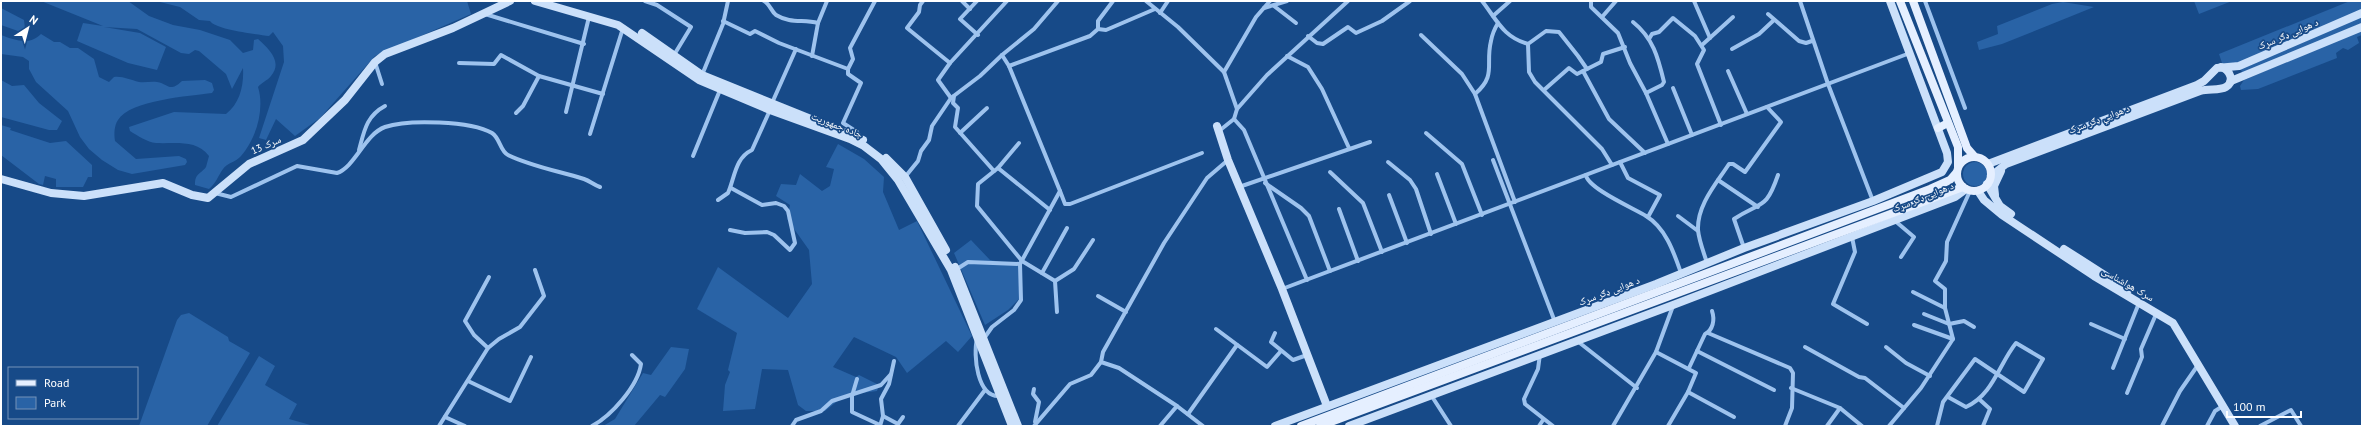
<svg xmlns="http://www.w3.org/2000/svg" width="2363" height="427" font-family="'PT Sans','Noto Naskh Arabic',sans-serif">
<rect width="100%" height="100%" fill="#174a88"/>
<!-- green -->
<g fill="#2963a6">
<path d="M41 1H128L149 16 173 25 200 30 230 40 243 53 253 50 254 40 258 39C269 49 283 62 271 76 267 81 262 82 258 87 265 109 256 139 241 156 236 162 227 163 223 169 218 176 216 183 209 189L195 185C195 173 200 175 206 167L209 156C196 139 175 144 156 143 147 142 138 136 130 131L129 127 174 112 226 114C240 103 244 85 243 68L232 89 226 74 199 51 195 50 189 54 181 53 137 29 104 27 140 33 166 47 157 70 128 63 77 41 83 23 103 26Z"/>
<path d="M156 1H467L471 14 375 56 320 118 295 136 276 119 266 140 259 138 284 62 283 46 273 32 269 36C256 34 216 30 210 21L199 20 180 7Z"/>
<path d="M2194 1H2232L2199 14Z"/>
<path d="M2350 1H2362V11L2239 65 2223 66 2219 54Z"/>
<path d="M2063 2 2094 7 2002 44 1979 50 1977 42 1998 34 1997 26 2052 4Z"/>
<path d="M1 8 24 20 25 29 18 31 1 25Z"/>
<path d="M2362 16V23L2243 74 2240 68Z"/>
<path d="M2362 30V35L2357 37 2359 43 2348 50 2343 48 2336 53 2337 58 2258 89 2241 90 2240 86 2244 80Z"/>
<path d="M41 34 54 42H60L70 48H78L94 59 99 77 109 82 114 77C123 76 130 80 139 82 145 83 151 81 157 82 169 84 169 93 182 81L205 80 212 83 214 90 212 93C190 96 130 100 118 120 114 126 114 134 115 141L136 159 179 156 186 159 187 162 185 165 132 174 118 170 102 160 89 149 80 137 68 111 36 82 29 69V61L23 57 1 54V35C15 40 29 46 41 34Z"/>
<path d="M1 80 12 86 24 85 39 103 62 121 57 130H49L1 117Z"/>
<path d="M1 125 11 128 10 130 50 143 66 141 92 165V177H88L83 187H56V179L45 176 43 185 39 184 1 155Z"/>
<path d="M838 144 864 159 884 177 883 192 899 230 917 221 972 336 958 352 946 341 907 373 896 357 854 337 833 367 856 377 859 375 879 385 877 391 845 395 825 411H806L798 405 788 370 762 369 755 409 723 411 725 385 730 372 728 370 737 333 697 309 718 267 788 318 812 284 809 250 787 219 790 205 776 196 781 184 796 185 800 174 822 191 830 186 834 169 826 167Z"/>
<circle cx="1975" cy="174" r="12"/>
<path d="M971 240 990 260 1019 265 1020 298 1008 310 985 325 954 253Z"/>
<path d="M189 313 228 337 229 341 250 353 207 426H139L177 320 181 315Z"/>
<path d="M671 347 689 349 685 369 665 397 660 395 634 426H603L615 419 643 373 651 375Z"/>
<path d="M259 356 275 366 265 385 297 404 289 419 314 426H217Z"/>
</g>
<g fill="none" stroke-linecap="round" stroke-linejoin="round">
<!-- street -->
<g stroke="#9ec3ee" stroke-width="4">
<path d="M645 1 657 5 691 27 674 55"/>
<path d="M764 1C770 4 771 11 776 15 791 24 803 19 818 23"/>
<path d="M923 1 920 5 919 12 907 28 950 63"/>
<path d="M962 1 970 9"/>
<path d="M977 1 960 19 978 35"/>
<path d="M1113 1 1098 21V29L1106 30 1155 9"/>
<path d="M1146 1 1178 27 1224 72 1237 109 1234 119 1219 131"/>
<path d="M1482 1C1497 20 1503 37 1528 44"/>
<path d="M1591 1V7L1618 33 1630 63 1646 93 1668 144"/>
<path d="M1694 1 1710 38"/>
<path d="M1800 1 1828 84 1873 201"/>
<path d="M1925 1 1965 108"/>
<path d="M1274 6 1296 23"/>
<path d="M1264 8 1287 1"/>
<path d="M1160 13 1168 1"/>
<path d="M485 14 584 44"/>
<path d="M1768 14 1799 41 1806 43 1812 41"/>
<path d="M1493 16 1510 1"/>
<path d="M1602 17 1616 1"/>
<path d="M723 21 750 34 755 31 779 43 848 69V74L861 83 843 123 857 132 861 139"/>
<path d="M1633 22C1653 38 1658 57 1664 82L1662 85 1646 93"/>
<path d="M1421 35 1462 74 1475 94 1515 202"/>
<path d="M1308 36 1317 43 1323 44 1348 27 1356 33 1382 21 1410 1"/>
<path d="M1649 39 1652 34 1659 32 1673 18 1695 36 1704 50 1697 64 1721 125"/>
<path d="M1528 44 1529 72 1535 82 1602 149 1612 165"/>
<path d="M1528 44 1546 31 1559 32 1578 56 1587 69"/>
<path d="M1702 45 1733 17"/>
<path d="M1732 49 1759 34 1774 20"/>
<path d="M812 56 818 23 827 1"/>
<path d="M1287 56 1308 67 1322 89 1349 148"/>
<path d="M375 62 382 84"/>
<path d="M459 63 494 64 501 55 539 76 603 94"/>
<path d="M1009 66 1090 36 1098 29"/>
<path d="M848 69 853 59 850 48 875 1"/>
<path d="M1583 71 1609 119 1645 153"/>
<path d="M1728 71 1747 114"/>
<path d="M1224 72 1256 17 1270 1"/>
<path d="M702 75 723 24 728 1"/>
<path d="M1673 88 1692 135"/>
<path d="M1544 90 1569 68 1577 74 1601 62 1603 54 1625 47"/>
<path d="M1475 94C1497 75 1485 65 1491 41 1492 35 1495 28 1498 23"/>
<path d="M954 96 953 103 958 108 955 127 994 171"/>
<path d="M951 98 938 80 950 63 1007 1"/>
<path d="M772 103 796 49"/>
<path d="M1237 109 1267 75 1348 1"/>
<path d="M566 112 589 17"/>
<path d="M516 113 523 106 539 76"/>
<path d="M1234 119 1244 130 1307 280"/>
<path d="M960 133 987 108"/>
<path d="M1426 133 1462 164 1482 215"/>
<path d="M590 134 623 28"/>
<path d="M1019 143 998 168 978 184 977 206 1022 261 1055 281"/>
<path d="M359 150C364 132 366 116 385 106"/>
<path d="M693 156 720 90"/>
<path d="M1493 160 1555 322"/>
<path d="M1388 162 1410 180 1416 189 1431 234"/>
<path d="M1620 162 1628 178 1660 195 1648 217"/>
<path d="M998 168 1050 210"/>
<path d="M1330 172 1363 203 1382 252"/>
<path d="M1437 174 1456 224"/>
<path d="M1586 175C1587 188 1635 209 1646 216 1666 228 1674 253 1681 273"/>
<path d="M905 177 918 161 921 151 929 140 932 126 951 98 980 76 1002 55 1034 29 1058 1"/>
<path d="M1718 180 1758 207"/>
<path d="M1265 183 1301 208 1309 216 1330 271"/>
<path d="M1239 187 1370 142"/>
<path d="M1060 191 1065 204H1070L1202 153"/>
<path d="M215 193 231 197 297 166 337 173C355 167 365 134 385 127 408 119 471 121 492 133 500 138 500 151 508 155 533 167 559 171 584 179 590 181 594 185 600 187"/>
<path d="M1389 195 1407 243"/>
<path d="M718 200 728 193C735 177 735 158 752 150L770 110"/>
<path d="M1339 209 1358 261"/>
<path d="M1678 216 1698 231"/>
<path d="M1894 220 1914 237 1901 257"/>
<path d="M730 230 745 233 767 232 774 235 790 250 795 243 788 211 784 206 776 203 762 205 731 188"/>
<path d="M1852 237 1855 252 1833 304 1867 324"/>
<path d="M1744 248 1734 219C1762 201 1766 210 1778 175"/>
<path d="M1707 263C1704 253 1699 241 1698 230 1697 205 1716 184 1729 164H1733L1745 172 1781 122 1767 107"/>
<path d="M957 269 968 262 1020 264"/>
<path d="M1042 273 1067 228"/>
<path d="M1055 281 1074 269 1093 240"/>
<path d="M1055 281 1057 312"/>
<path d="M1282 289 1910 53"/>
<path d="M1913 292 1945 308"/>
<path d="M1098 296 1126 312"/>
<path d="M1924 314 1949 324 1964 321 1974 327"/>
<path d="M2091 324 2125 339"/>
<path d="M1914 325 1953 339"/>
<path d="M1216 329 1267 367 1281 351"/>
<path d="M1275 333 1271 342 1293 360 1307 355"/>
<path d="M1708 333 1790 368 1793 373 1792 408 1785 426"/>
<path d="M985 337 992 327 1014 310 1021 300 1020 264 1060 191 1009 66 1002 55"/>
<path d="M977 339C973 355 977 398 1000 396"/>
<path d="M1576 340 1637 388"/>
<path d="M1805 347 1859 377 1865 378 1904 408"/>
<path d="M1886 347 1906 363 1930 376"/>
<path d="M488 348 474 335 465 321 489 277"/>
<path d="M1697 351 1774 390"/>
<path d="M1656 352 1696 373 1688 392 1668 426"/>
<path d="M1540 354 1538 369 1524 399 1525 404 1553 426"/>
<path d="M1689 368 1705 334C1713 330 1715 320 1712 311"/>
<path d="M2113 368 2139 303"/>
<path d="M857 379 852 396V412L880 425"/>
<path d="M468 381 510 401 531 357"/>
<path d="M1791 388 1840 408 1862 426"/>
<path d="M1034 389 1033 394 1039 402 1035 422"/>
<path d="M1688 392 1734 417"/>
<path d="M2127 393 2142 357 2141 349 2157 312"/>
<path d="M1431 395 1451 426"/>
<path d="M1979 399 1990 409 1983 426"/>
<path d="M1188 414 1237 345"/>
<path d="M883 416 898 424 903 417"/>
<path d="M445 417 465 426"/>
<path d="M439 426 488 348 499 339 520 327 544 296 535 270"/>
<path d="M592 426C611 416 638 386 641 364L632 355"/>
<path d="M792 426 796 420 821 411 832 401 881 385 891 374"/>
<path d="M880 426 883 416 881 399 889 384 894 361"/>
<path d="M958 426 985 390"/>
<path d="M1034 426 1070 384 1091 375 1101 362"/>
<path d="M1160 426 1177 406"/>
<path d="M1203 426 1177 406 1119 368 1101 362 1103 352 1164 243 1207 178 1228 160"/>
<path d="M1539 426 1543 420"/>
<path d="M1613 426 1656 352 1673 306"/>
<path d="M1827 426 1840 408"/>
<path d="M1889 426 1921 388 1953 339 1945 308V289L1935 281 1946 261 1947 242 1970 191"/>
<path d="M1937 426 1943 402 1975 359 2024 392 2043 359 2016 343C1999 364 1993 395 1966 407L1948 397"/>
<path d="M2162 426 2180 391 2198 365"/>
<path d="M2207 426 2215 411 2223 406"/>
<path d="M2260 426 2291 410 2301 426"/>
</g>
<!-- secondary -->
<g stroke="#cbe0fa" stroke-width="8">
<path d="M535 1 618 25 699 80 770 110 850 139 864 146 881 159 898 180 951 270 1012 426"/>
<path d="M642 33 702 75 863 140"/>
<path d="M2231 81 2362 27"/>
<path d="M1217 126 1228 160 1282 289 1327 406"/>
<path d="M886 158 905 177 946 250"/>
<path d="M1988 164 2197 85 2204 81 2217 68 2239 66 2362 13"/>
<path d="M1991 176 2006 164 2200 91C2208 88 2219 91 2226 87 2235 81 2230 70 2221 67"/>
<path d="M1 179 51 193 84 196 163 183 192 195 208 198 249 164 303 140 345 100 375 62 385 54 453 28 510 1"/>
<path d="M1987 184 2000 206 2011 214"/>
<path d="M1978 191 1984 200 2002 215 2094 276 2173 323 2235 426"/>
<path d="M1995 195 1994 186 2001 171"/>
<path d="M2064 249 2128 290"/>
<path d="M955 267 1018 426"/>
<path d="M1275 426 1656 284 1744 248 1873 201 1942 172 1948 162 1947 153 1890 1"/>
<path d="M1349 426 1673 305 1955 197 1966 189"/>
</g>
<!-- primary -->
<g stroke="#e5efff" stroke-width="8">
<path d="M1900 1 1958 147V167"/>
<path d="M1913 1 1967 148 1974 156"/>
<path d="M1938 128 1948 123"/>
<circle cx="1974" cy="174" r="17"/>
<path d="M1301 426 1930 189 1950 180 1956 173"/>
<path d="M1320 426 1963 187"/>
</g>
</g>
<g text-anchor="middle" dominant-baseline="central" stroke-width="3.5" stroke-linejoin="round" paint-order="stroke">
<!-- street labels -->
<g font-size="10" fill="#fff" stroke="#174a88">
<text transform="translate(2288 34) rotate(-23)">د هوایی ډګر سړک</text>
<text transform="translate(2099 119) rotate(-21)">د هوايي ډګر سړک</text>
<text transform="translate(837 125) rotate(21)">جاده جمهوریت</text>
<text transform="translate(266 145) rotate(-24)">سرک 13</text>
<text transform="translate(1923 197) rotate(-22)">د هوایی ډګر سړک</text>
<text transform="translate(2128 284) rotate(30)">سرک هواشناسی</text>
<text transform="translate(1609 291) rotate(-21)">د هوایی ډګر سړک</text>
</g>
</g>
<!-- border -->
<rect width="2363" height="427" fill="none" stroke="#ffffff" stroke-width="4"/>
<!-- legend -->
<rect x="8" y="367" width="130" height="52" fill="#174a88" stroke="#7492b8"/>
<rect x="16" y="380" width="20" height="6" fill="#e5efff" stroke="#7492b8"/>
<text x="44" y="387" font-size="12" fill="#ffffff">Road</text>
<rect x="16" y="397" width="20" height="12" fill="#2963a6" stroke="#7492b8"/>
<text x="44" y="407" font-size="12" fill="#ffffff">Park</text>
<!-- north arrow -->
<g transform="translate(28 28) rotate(36)" stroke="#174a88" stroke-width="3" paint-order="stroke">
<path d="M0-3L7 15L0 10L-7 15Z" fill="#ffffff"/>
<text y="-6" font-size="11" font-weight="bold" text-anchor="middle" fill="#ffffff">N</text>
</g>
<!-- scale -->
<path d="M2227 411v6h74v-6" fill="none" stroke="#ffffff" stroke-width="2"/>
<text x="2233" y="411" font-size="12" fill="#ffffff" stroke="#174a88" stroke-width="3" paint-order="stroke">100 m</text>
</svg>
